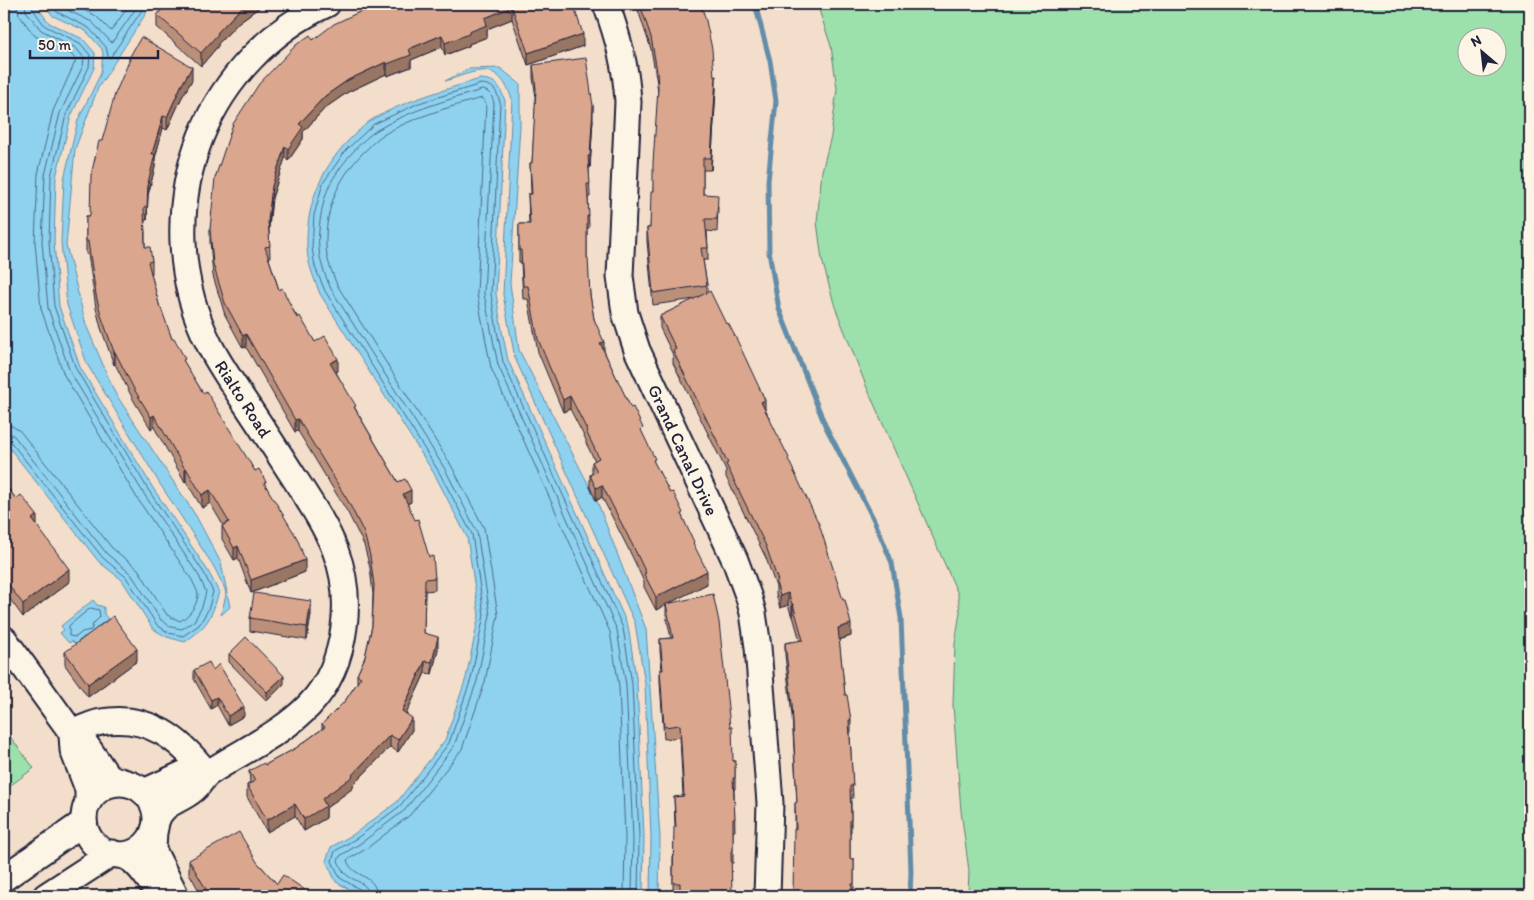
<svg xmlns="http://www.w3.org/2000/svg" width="1534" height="900" font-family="Itim,sans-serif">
<rect width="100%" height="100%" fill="#f2decb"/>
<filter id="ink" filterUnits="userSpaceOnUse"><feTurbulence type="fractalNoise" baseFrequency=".02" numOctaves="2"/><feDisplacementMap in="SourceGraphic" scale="10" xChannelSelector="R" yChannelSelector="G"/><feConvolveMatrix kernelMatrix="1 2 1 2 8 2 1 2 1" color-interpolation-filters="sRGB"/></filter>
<g filter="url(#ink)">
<!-- green -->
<g fill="#9ce0ac" stroke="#5f8174" fill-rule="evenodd">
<path d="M817 4H1530V896H968L969 871 961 811 953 705 955 644 960 612 958 594 867 388 835 307 822 260 817 222 822 171 831 136 837 89 831 46ZM1466 38H1496V68H1466Z"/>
<path d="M4 729 34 768 11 785 4 775Z"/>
</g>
<!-- water -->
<g fill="#8ed2f0" stroke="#638ca8">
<path d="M4 4H35L49 23 83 39 95 53 94 68 71 116 56 177 54 241 59 306 80 367 153 488 208 571 219 592C211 619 208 625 185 642L167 637 153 629 122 580 99 562 4 441Z"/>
<path d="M44 4H113L115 5 152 4 98 88 75 149 66 245 86 325 115 393 196 516 221 563 230 607 221 615 226 595 225 589 214 567 160 484 87 364 67 305 61 242 64 179 78 120 101 73 103 54 102 49 86 31 53 16Z"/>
<path d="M500 68 520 84V126L510 283 519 350 597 501 646 629 660 838 659 896H650L651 837 645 684 635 623 515 358 503 295 512 99C497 58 478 71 445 81L469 69Z"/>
<path d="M480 79C497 80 500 86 505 101L496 294 502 331 508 360 628 626 637 684 644 836 643 896H362L336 882 326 861 331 847 354 834 397 802 445 740 466 678 479 615 467 537 435 475 320 294C314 278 307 263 307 246 306 202 323 164 355 134 361 129 366 123 373 119 406 100 444 90 480 79Z"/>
<path d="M93 600 97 605 104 607V614L108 619 97 627 99 630 88 639 85 636 75 644 72 641 69 643 60 633 64 630 61 626Z"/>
</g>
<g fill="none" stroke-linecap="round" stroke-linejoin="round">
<!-- shore -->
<g stroke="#4d6883" stroke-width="1">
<path d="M50 4 57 12 89 28 106 47 108 56 110 58 146 4"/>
<path d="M58 4 61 7 92 22 112 43 139 4"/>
<path d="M71 4 96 16 111 31 130 4"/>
<path d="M4 425 12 426 20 431 112 548 138 569 167 615 180 621C189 616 197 606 198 595 198 591 194 585 192 580L137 498 64 375 41 309 35 242 38 174 53 111 76 60 71 54 35 36 19 15 17 4"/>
<path d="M4 432 9 433 14 436 107 554 131 574 161 620 171 627 182 629 194 621 202 607 206 592 199 576 144 494 70 372 48 308 42 242 45 175 60 113 83 66 84 58 76 48 41 30 26 11 25 4"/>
<path d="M4 438 10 441 103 558 126 577 157 625 169 633 183 636 199 625 208 610 213 592 204 573 149 491 76 369 54 306 49 242 51 176 66 115 89 67 90 55 80 43 45 26 32 8 31 4"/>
<path d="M91 608 99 610 100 617 93 624 91 630 82 632 76 637 69 636V626Z"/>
<path d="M363 896 361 890 340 878 332 861 335 851 357 838 400 806 449 743 471 679 484 615 472 534 439 472 325 291 315 267 312 247 314 215 323 183 346 150 374 124 419 103 481 84C494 85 496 90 500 102L491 294 497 331 503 362 623 628 632 684 639 836 638 896"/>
<path d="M369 896C368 880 351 882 344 872 341 869 340 864 338 861L340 856 361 843 405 810 454 746 477 681 490 615 477 532 445 469 331 289C325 275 320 263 319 249 317 231 322 202 329 186 338 168 362 138 379 129 410 110 447 100 482 90 490 91 492 96 494 103L484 294 498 365 617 630 626 685 633 837 632 896"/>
<path d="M377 896C376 873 352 878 347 860L366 849 410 815 462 749 485 682 498 615 484 528 451 465 337 285C332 272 326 259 326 245 325 206 340 174 369 147 373 143 378 138 383 135 413 117 449 107 482 98L486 104 477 294 491 368 610 632 619 686 625 837 624 896"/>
</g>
<!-- stream -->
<path stroke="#638ca8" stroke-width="5" d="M755 4 770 61 776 101 768 181 769 252 779 309 825 425 874 520 892 563 901 618 911 871 910 896"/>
<defs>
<g id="minor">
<path d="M606 4C618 37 626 66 628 102L620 276 625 313 637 350 735 560 749 598 753 613 758 647 770 803 767 896"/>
<path d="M4 639 72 733 84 742 106 774 113 779 130 784"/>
<path d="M72 733C81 729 91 724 101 722 149 714 180 739 207 774"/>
<path d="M72 735 73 750 88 789V802"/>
<circle cx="120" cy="819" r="36"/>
<path d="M144 792 183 774H207"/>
<path d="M156 822C162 802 179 802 193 790 200 785 203 776 210 772 274 731 333 714 344 627 352 567 328 530 297 482 279 454 261 426 242 398 231 381 219 364 210 346 177 281 174 204 201 136 224 79 270 30 327 4"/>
<path d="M154 830 153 850 176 896"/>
<path d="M119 855C137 856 150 883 161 896"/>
<path d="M4 878 84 822"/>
<path d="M46 896 112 853"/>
</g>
</defs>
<!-- minor casing -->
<use href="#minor" stroke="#22223b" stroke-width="29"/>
<!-- minor -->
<use href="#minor" stroke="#fcf5e5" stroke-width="25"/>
</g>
<!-- wall -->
<g fill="#bb907a" stroke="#22223b">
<path d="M167 4H264L239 22 218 44V46L201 66 157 27V15Z"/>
<path d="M573 4 583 46 528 65 512 19 487 29V37L469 44V46L445 55 442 47 411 60V67L387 76 386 74 348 92 325 108 303 132V139L288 161 285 158 272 198 269 228 270 258 269 259 279 290 315 342 338 371 336 372 356 410 398 482 411 502 407 504 435 578V590L425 591 424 633 438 649 432 674 425 673 406 714 412 730 398 752 390 747 353 785V788L326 808V818L304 831 295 816 267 832 247 797V785L250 783 249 771 265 765 296 748 322 729V724L345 701 357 683V675L365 657 372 626 373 594 370 568 364 545 348 513 298 431 295 432 246 347 243 348 225 315 213 276 210 241V229L313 40 357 13Z"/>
<path d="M636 4H701L716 89 711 170H703V194L718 207 717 232 707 231 708 248V260H703L707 285V293L765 409 789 463 851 636 839 640 845 695 851 720V732H850L853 798H851V832H850V859H854V896H852L795 829V803L797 802 792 715 785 655V643L800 641 793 616 792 617 788 605 780 608 776 594V587L766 558 726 477V470L673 363V355L660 328V316L695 299 653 305 647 241V228H650L653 192 658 95 657 83 651 49Z"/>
<path d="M129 58 192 80 181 99 167 130 163 128 155 158V167L148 195 147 220H145V247L152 261V274H151L160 308 172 339 185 364 203 393 255 471 266 486 305 572 251 593 238 558 234 560 222 539V526L223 525 210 503 202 508 186 481 185 482 154 427 151 429 134 401 115 364 114 365 101 328 96 308 88 254H86V216H90L102 141 129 63Z"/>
<path d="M533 65 593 119 590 168H589L590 197H588L589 228H587V258L590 295 594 319 604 351 643 435 655 465 683 518 694 546 707 584 669 603 733 761H735V789L734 790 735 831H733V863H731L680 895H673V858L675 827 674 797 683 796 680 737 664 739 660 682V670H662L660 651V639L671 638 666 615V604L656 610 644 587V582L633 558 602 497 596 501 590 487V475L592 474V462L595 461 586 443V440L570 409 563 412 538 352 528 299H523L521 262H519V224H529L528 194H531L530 163H532L536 97 533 78Z"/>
<path d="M4 483 37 526 69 582 23 617 4 591Z"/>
<path d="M311 614 307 640 250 631V618Z"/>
<path d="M65 652 137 661 88 697 65 665Z"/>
<path d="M229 654 284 684 267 701 229 662Z"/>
<path d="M194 670H213L244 716 228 725 217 705 211 709 194 679Z"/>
<path d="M189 860 257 862 277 884 309 896H202L189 873Z"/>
</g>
<!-- shaded-wall -->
<g fill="#997563" stroke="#22223b">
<path d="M247 4H264L239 22 218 44V46L201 66V53L217 33 239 10Z"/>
<path d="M512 7V19L487 29V37L469 44V46L445 55V43L469 32 485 18Z"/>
<path d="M583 34V46L528 65V53Z"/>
<path d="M442 35V47L411 60V67L387 76V64L409 49Z"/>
<path d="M386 62V74L348 92 325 108 303 132V139L288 161V149L299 124 325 96 348 80Z"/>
<path d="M192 67V80L181 99 167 130V117L181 86Z"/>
<path d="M716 76V89L711 170V158Z"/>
<path d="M593 106V119L590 168V156Z"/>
<path d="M163 116V128L155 158V167L148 195 147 220 148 183 152 154Z"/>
<path d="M285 146V158L272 198 268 233V221L272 186Z"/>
<path d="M246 334V347L243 348V336Z"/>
<path d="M604 342V354L600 343Z"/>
<path d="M114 352H115V364L114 365Z"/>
<path d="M338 359V371L330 375V363Z"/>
<path d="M570 396V409L563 412V400Z"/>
<path d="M765 400V413L761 402Z"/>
<path d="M154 415V427L151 429V417Z"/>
<path d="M298 419V431L295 432V420Z"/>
<path d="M186 468V481L185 482V469Z"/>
<path d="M602 485V497L596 501V488Z"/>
<path d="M210 490V503L202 508V495Z"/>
<path d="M411 490V502L403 506V494Z"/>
<path d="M37 515V528L32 519Z"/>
<path d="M238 546V558L234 560V548Z"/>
<path d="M305 560V572L251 593V580Z"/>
<path d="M69 569V582L23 617V604Z"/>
<path d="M707 571V584L656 610V597Z"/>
<path d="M788 593V605L780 608V596Z"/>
<path d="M311 601V614L307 640V627Z"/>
<path d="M792 604H793V616L792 617Z"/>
<path d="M851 624V636L838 640V628Z"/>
<path d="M438 637V649L432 674V662Z"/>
<path d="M137 649V661L88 697V684Z"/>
<path d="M425 661V673L402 723V711Z"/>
<path d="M284 676V684L267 701V692Z"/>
<path d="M217 697V705L211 709V700Z"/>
<path d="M244 707V716L228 725V716Z"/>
<path d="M412 718V730L398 752V740Z"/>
<path d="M390 735V747L353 785V788L326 808V818L304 831V819L322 799 352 775Z"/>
<path d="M295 804V816L267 832V820Z"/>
</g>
<!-- building -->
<g fill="#daa78e" stroke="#22223b">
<path d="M167 4H247L239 10 217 33 218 34 201 53 157 15Z"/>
<path d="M384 4H573L583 34 528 53 512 7 485 18 487 25 469 32V34L445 43 442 35 409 49 411 55 387 64 386 62 348 80 325 96 299 124 303 127 288 149 285 146 272 186 268 221 270 246 265 247 279 290 282 288 297 318 300 316 315 342 325 336 338 359 330 363 356 406 354 407 398 482 405 479 411 490 403 494 415 520 418 519 429 557 433 556 435 578 425 579 424 633 438 637 432 662 425 661 402 711 412 718 398 740 390 735 352 775 353 776 322 799 326 806 304 819 295 804 267 820 247 785 255 781 249 771 264 763 265 765 296 748 325 727 322 724 345 701 361 677 357 675 365 657 372 626 374 585 370 556 364 533 348 501 298 419 295 420 246 334 243 336 225 303 213 264 210 229 215 178 233 124 259 84 296 45 310 35 313 40 334 24 357 13Z"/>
<path d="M640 4H701L706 21 712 49 714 77 716 76 711 158H703V194L718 195 717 219H705L708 248H701L707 285 653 293 647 228H650L651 192H653V163L658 89 657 71 651 37Z"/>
<path d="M141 37 192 67 181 86 167 117 163 116 152 154H155L148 183 147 207H144L145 247H150L152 261 148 262 160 308H161L172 339 174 338 185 359 183 360 203 393 206 391 255 471 259 469 266 482 264 483 297 538 305 560 251 580 238 546 234 548 222 526 229 522 210 490 202 495 186 468 185 469 154 415 151 417 134 389 115 352H114L101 315 96 295 88 241H86V216H90L91 175 99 141H102L115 94 130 59 129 58Z"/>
<path d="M586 58 593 106 590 156H588L590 184H587L589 216H587V258H588L590 295 594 319 604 342 600 343 631 408 633 407 643 428 641 430 655 459 653 460 670 493 673 492 683 513 681 514 694 542 693 543 707 571 656 597 644 574 646 573 633 546 602 485 596 488 590 475 597 471 592 462 599 458 586 431 587 430 570 396 563 400 538 339 528 286H523L521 250H519V224H530L528 194H532L530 163H532L536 88 533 65Z"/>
<path d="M710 291 726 324 728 323 736 338 765 400 761 402 789 458 788 459 819 524 843 600H845L851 624 838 628 845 695H847L851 720H849L853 786H850L851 820H850V859H854V884H852V896H793L794 829H796L795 803 797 802 792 703 785 643 803 640 793 604H792L788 593 780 596 776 582 778 581 766 546 726 464 728 463 673 351 676 349 660 316Z"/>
<path d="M4 483 16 499 21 495 37 515 32 519 69 569 23 604 4 579Z"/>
<path d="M254 593 311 601 307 627 250 618Z"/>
<path d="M713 594 719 622 730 727H732L733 761H735V778H733L735 819H733V851H731L732 896H680V883H673L674 827H676L674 797 684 796 680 725 664 727 660 670H663L660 639 673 638 666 604Z"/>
<path d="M113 616 137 649 88 684 65 652Z"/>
<path d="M246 637 284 676 267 692 229 654Z"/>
<path d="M209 662 213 670 219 664 244 707 228 716 217 697 211 700 194 670Z"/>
<path d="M239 832 257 862 277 884 283 875 305 890 303 893 309 896H210L189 860Z"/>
</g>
</g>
<g text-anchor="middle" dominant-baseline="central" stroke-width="5" stroke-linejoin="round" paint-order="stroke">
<!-- street labels -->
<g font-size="18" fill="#22223b" stroke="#fcf5e5">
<text transform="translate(243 399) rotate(57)">Rialto Road</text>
<text transform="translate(683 450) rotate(65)">Grand Canal Drive</text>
</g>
</g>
<!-- margin -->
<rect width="1534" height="900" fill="none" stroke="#fcf5e5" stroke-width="20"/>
<rect x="10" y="10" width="1514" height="880" fill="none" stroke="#22223b" stroke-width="2" filter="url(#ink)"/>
<!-- north arrow -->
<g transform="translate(1482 52) rotate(332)"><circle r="24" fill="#fcf5e5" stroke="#a5a1a1"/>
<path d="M0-4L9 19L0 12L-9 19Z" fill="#22223b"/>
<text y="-8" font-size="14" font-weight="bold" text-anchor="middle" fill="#22223b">N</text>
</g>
<!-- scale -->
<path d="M30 50v8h128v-8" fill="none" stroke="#22223b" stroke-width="2.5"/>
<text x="38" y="50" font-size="15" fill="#22223b" stroke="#fcf5e5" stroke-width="4" paint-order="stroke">50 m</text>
</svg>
